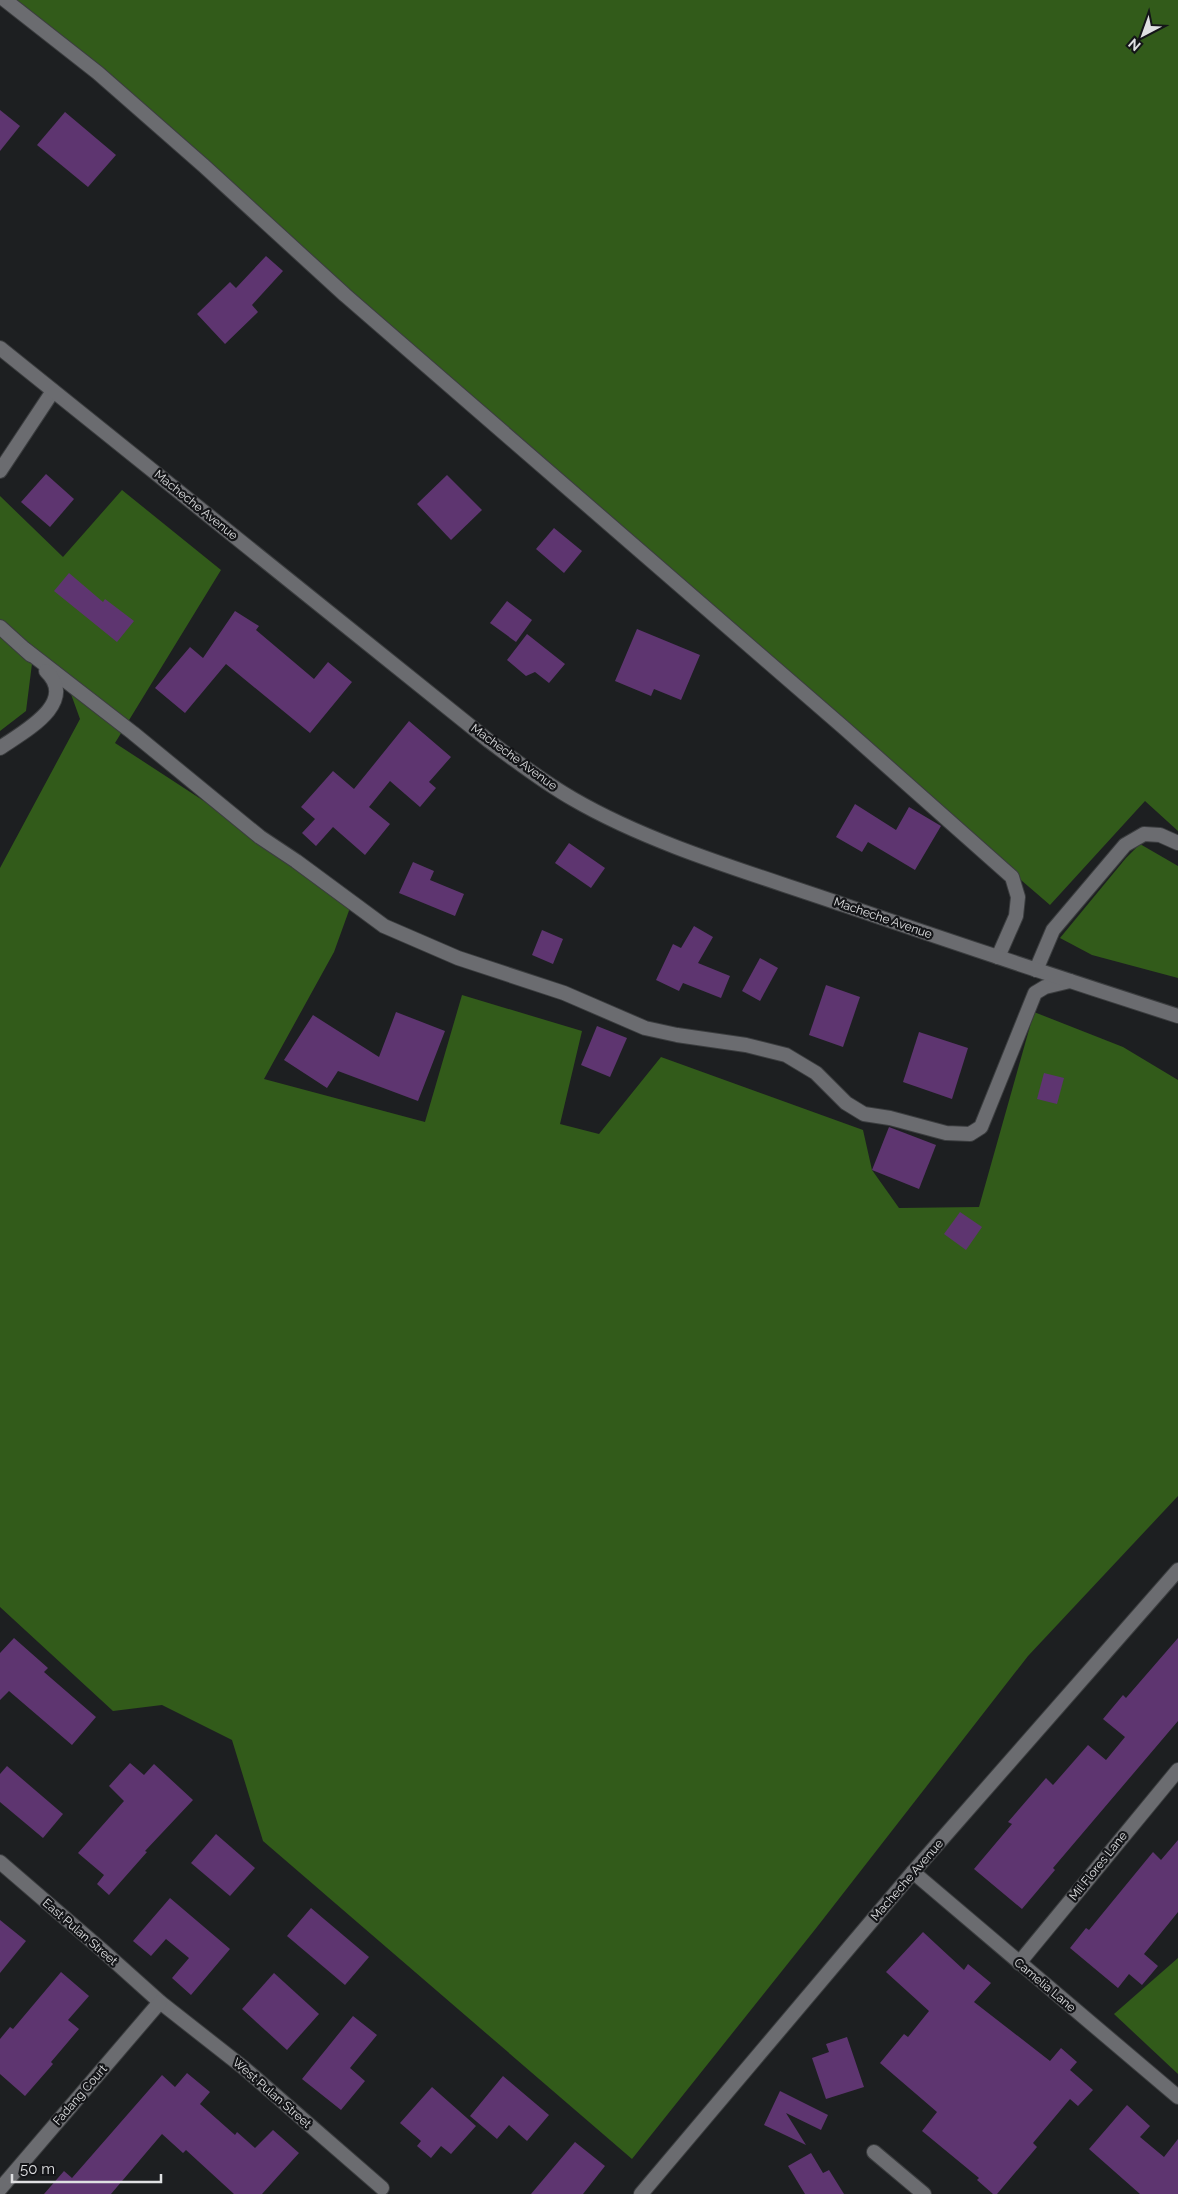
<svg xmlns="http://www.w3.org/2000/svg" width="1178" height="2194" font-family="Raleway,sans-serif">
<rect width="100%" height="100%" fill="#1d1f21"/>
<!-- forest -->
<g fill="#325b1a">
<path d="M3 0H1178V831L1145 801 1050 905 694 598 134 101Z"/>
<path d="M122 490 221 570 115 743 296 861 351 905 334 952 264 1079 425 1122 462 995 582 1031 560 1124 599 1134 661 1057 863 1130 872 1170 899 1208 979 1207 1034 1012 1123 1047 1178 1080V1496L1028 1656 817 1927 632 2159 263 1841 232 1740 162 1705 113 1711 0 1607V868L80 719 63 672 34 648 26 711 0 731V496L63 557Z"/>
<path d="M1140 844 1178 866V978L1092 955 1060 938 1126 858Z"/>
<path d="M1178 1958V2074L1114 2014Z"/>
</g>
<!-- building -->
<g fill="#5e3570">
<path d="M0 110 20 126 0 151Z"/>
<path d="M65 112 116 155 88 187 37 145Z"/>
<path d="M266 256 283 271 252 305 258 312 225 344 197 314 230 282 236 288Z"/>
<path d="M46 474 74 499 50 527 21 502Z"/>
<path d="M447 475 482 510 451 540 417 504Z"/>
<path d="M554 528 582 551 564 573 536 549Z"/>
<path d="M69 573 103 602 105 599 134 621 117 642 54 591Z"/>
<path d="M507 601 532 620 516 642 490 623Z"/>
<path d="M235 611 259 626 256 630 314 679 328 662 352 682 310 733 226 664 185 713 155 688 190 647 203 658Z"/>
<path d="M637 629 700 655 681 700 654 689 651 696 615 681Z"/>
<path d="M527 634 565 664 549 683 535 672 526 676 507 660Z"/>
<path d="M409 721 451 757 429 782 436 788 420 807 390 781 369 807 390 824 365 855 333 827 316 846 302 833 315 819 301 807 333 771 354 789Z"/>
<path d="M855 804 896 830 909 807 941 826 915 870 868 842 862 852 836 837Z"/>
<path d="M569 843 605 868 591 888 555 863Z"/>
<path d="M413 862 434 871 430 880 464 894 455 916 399 893Z"/>
<path d="M694 926 713 937 698 963 730 976 721 998 683 983 679 991 656 980 673 944 681 948Z"/>
<path d="M542 930 563 939 553 964 532 955Z"/>
<path d="M760 958 778 968 760 1001 742 991Z"/>
<path d="M826 985 860 997 843 1047 809 1035Z"/>
<path d="M396 1012 445 1031 418 1101 338 1071 327 1088 284 1060 313 1015 379 1057Z"/>
<path d="M597 1026 627 1038 610 1077 581 1065Z"/>
<path d="M919 1032 968 1048 952 1099 903 1082Z"/>
<path d="M1044 1073 1064 1078 1057 1104 1037 1099Z"/>
<path d="M889 1127 936 1145 919 1189 872 1170Z"/>
<path d="M960 1212 982 1227 966 1250 944 1234Z"/>
<path d="M14 1638 48 1668 44 1672 96 1717 72 1745 9 1691 0 1700V1653Z"/>
<path d="M1178 1638V1721L1053 1868 1055 1870 1022 1909 974 1869 1012 1824 1008 1822 1046 1778 1053 1785 1088 1745 1106 1760 1125 1737 1103 1719 1123 1695 1126 1698Z"/>
<path d="M130 1763 144 1775 154 1764 193 1800 145 1851 147 1852 109 1895 97 1884 104 1875 78 1853 124 1801 109 1786Z"/>
<path d="M7 1766 63 1814 43 1838 0 1802V1774Z"/>
<path d="M216 1834 255 1868 230 1896 191 1863Z"/>
<path d="M1178 1840V1912L1144 1954 1158 1966 1142 1985 1129 1974 1118 1988 1070 1948 1086 1928 1089 1930 1153 1852 1161 1860Z"/>
<path d="M170 1898 230 1949 191 1995 172 1978 189 1958 166 1939 151 1956 133 1941Z"/>
<path d="M311 1908 369 1957 345 1985 287 1936Z"/>
<path d="M0 1920 26 1941 0 1973Z"/>
<path d="M923 1932 964 1970 968 1964 991 1983 974 2002 1050 2061 1061 2048 1077 2062 1070 2070 1093 2090 1078 2106 1070 2099 1033 2143 1037 2147 997 2194H993L977 2180 979 2178 922 2131 937 2112 880 2063 904 2034 908 2037 929 2011 886 1972Z"/>
<path d="M61 1972 89 1996 68 2020 79 2029 51 2062 53 2064 25 2096 0 2074V2039L10 2027 13 2029Z"/>
<path d="M274 1973 319 2014 287 2050 242 2009Z"/>
<path d="M353 2016 377 2035 350 2068 365 2081 341 2110 302 2079Z"/>
<path d="M847 2037 864 2087 826 2099 812 2058 829 2052 826 2044Z"/>
<path d="M187 2073 210 2092 200 2104 235 2135 237 2132 255 2148 273 2130 299 2153 262 2194H234L186 2150 183 2153 162 2134 111 2194H44L64 2171 72 2178 162 2075 175 2087Z"/>
<path d="M503 2076 549 2115 527 2141 509 2125 497 2139 470 2116Z"/>
<path d="M432 2087 476 2126 451 2154 441 2146 431 2158 417 2146 421 2141 400 2123Z"/>
<path d="M780 2091 828 2115 821 2130 786 2113 806 2145 764 2125Z"/>
<path d="M1127 2105 1150 2126 1140 2137 1164 2157 1178 2139V2194H1140L1089 2149Z"/>
<path d="M575 2142 605 2166 583 2194H531Z"/>
<path d="M811 2153 823 2173 829 2170 844 2194H805L788 2166Z"/>
</g>
<g fill="none" stroke-linecap="round" stroke-linejoin="round">
<defs>
<g id="minor">
<path d="M5 0 98 73 204 166 345 295 843 727 1012 877 1018 897 1016 916 998 957"/>
<path d="M0 471 53 391"/>
<path d="M0 627 31 655"/>
<path d="M26 650 133 733 260 837 296 861 384 926 458 958 564 993 645 1028 677 1035 746 1045 786 1055 816 1073 846 1103 864 1114 890 1118 946 1133 970 1134 981 1127 1035 993 1045 987 1070 981"/>
<path d="M0 748C23 732 79 703 46 671"/>
<path d="M1036 970 1053 930 1125 845 1144 834 1160 835 1178 843"/>
<path d="M0 1862 102 1950 160 2002 244 2068 382 2188"/>
<path d="M913 1872 1178 2097"/>
<path d="M1019 1963 1178 1770"/>
<path d="M874 2152 924 2194"/>
<path d="M0 2189 160 2002"/>
</g>
<g id="secondary">
<path d="M0 348 489 741C516 761 543 782 573 799 654 846 755 874 844 905 955 943 1066 980 1178 1016"/>
<path d="M641 2194 913 1872 1178 1570"/>
</g>
</defs>
<!-- minor casing -->
<use href="#minor" stroke="#3b3d3f" stroke-width="16"/>
<!-- secondary casing -->
<use href="#secondary" stroke="#3b3d3f" stroke-width="16"/>
<!-- minor -->
<use href="#minor" stroke="#6b6c70" stroke-width="14"/>
<!-- secondary -->
<use href="#secondary" stroke="#6b6c70" stroke-width="14"/>
</g>
<g text-anchor="middle" dominant-baseline="central" stroke-width="4.5" stroke-linejoin="round" paint-order="stroke">
<!-- street labels -->
<g font-size="12" fill="#dfe0e2" stroke="#141518">
<text transform="translate(196 505) rotate(39)">Macheche Avenue</text>
<text transform="translate(514 757) rotate(36)">Macheche Avenue</text>
<text transform="translate(883 918) rotate(19)">Macheche Avenue</text>
<text transform="translate(1098 1866) rotate(-51)">Mil Flores Lane</text>
<text transform="translate(907 1880) rotate(-49)">Macheche Avenue</text>
<text transform="translate(80 1932) rotate(41)">East Pulan Street</text>
<text transform="translate(1045 1985) rotate(40)">Camelia Lane</text>
<text transform="translate(272 2093) rotate(41)">West Pulan Street</text>
<text transform="translate(80 2095) rotate(-49)">Fadang Court</text>
</g>
</g>
<!-- north arrow -->
<g transform="translate(1143 35) rotate(221)" stroke="#141518" stroke-width="4" paint-order="stroke">
<path d="M0-4L9 19L0 12L-9 19Z" fill="#dfe0e2"/>
<text y="-8" font-size="14" font-weight="bold" text-anchor="middle" fill="#dfe0e2">N</text>
</g>
<!-- scale -->
<path d="M12 2174v8h149v-8" fill="none" stroke="#dfe0e2" stroke-width="2.5"/>
<text x="20" y="2174" font-size="15" fill="#dfe0e2" stroke="#141518" stroke-width="4" paint-order="stroke">50 m</text>
</svg>
